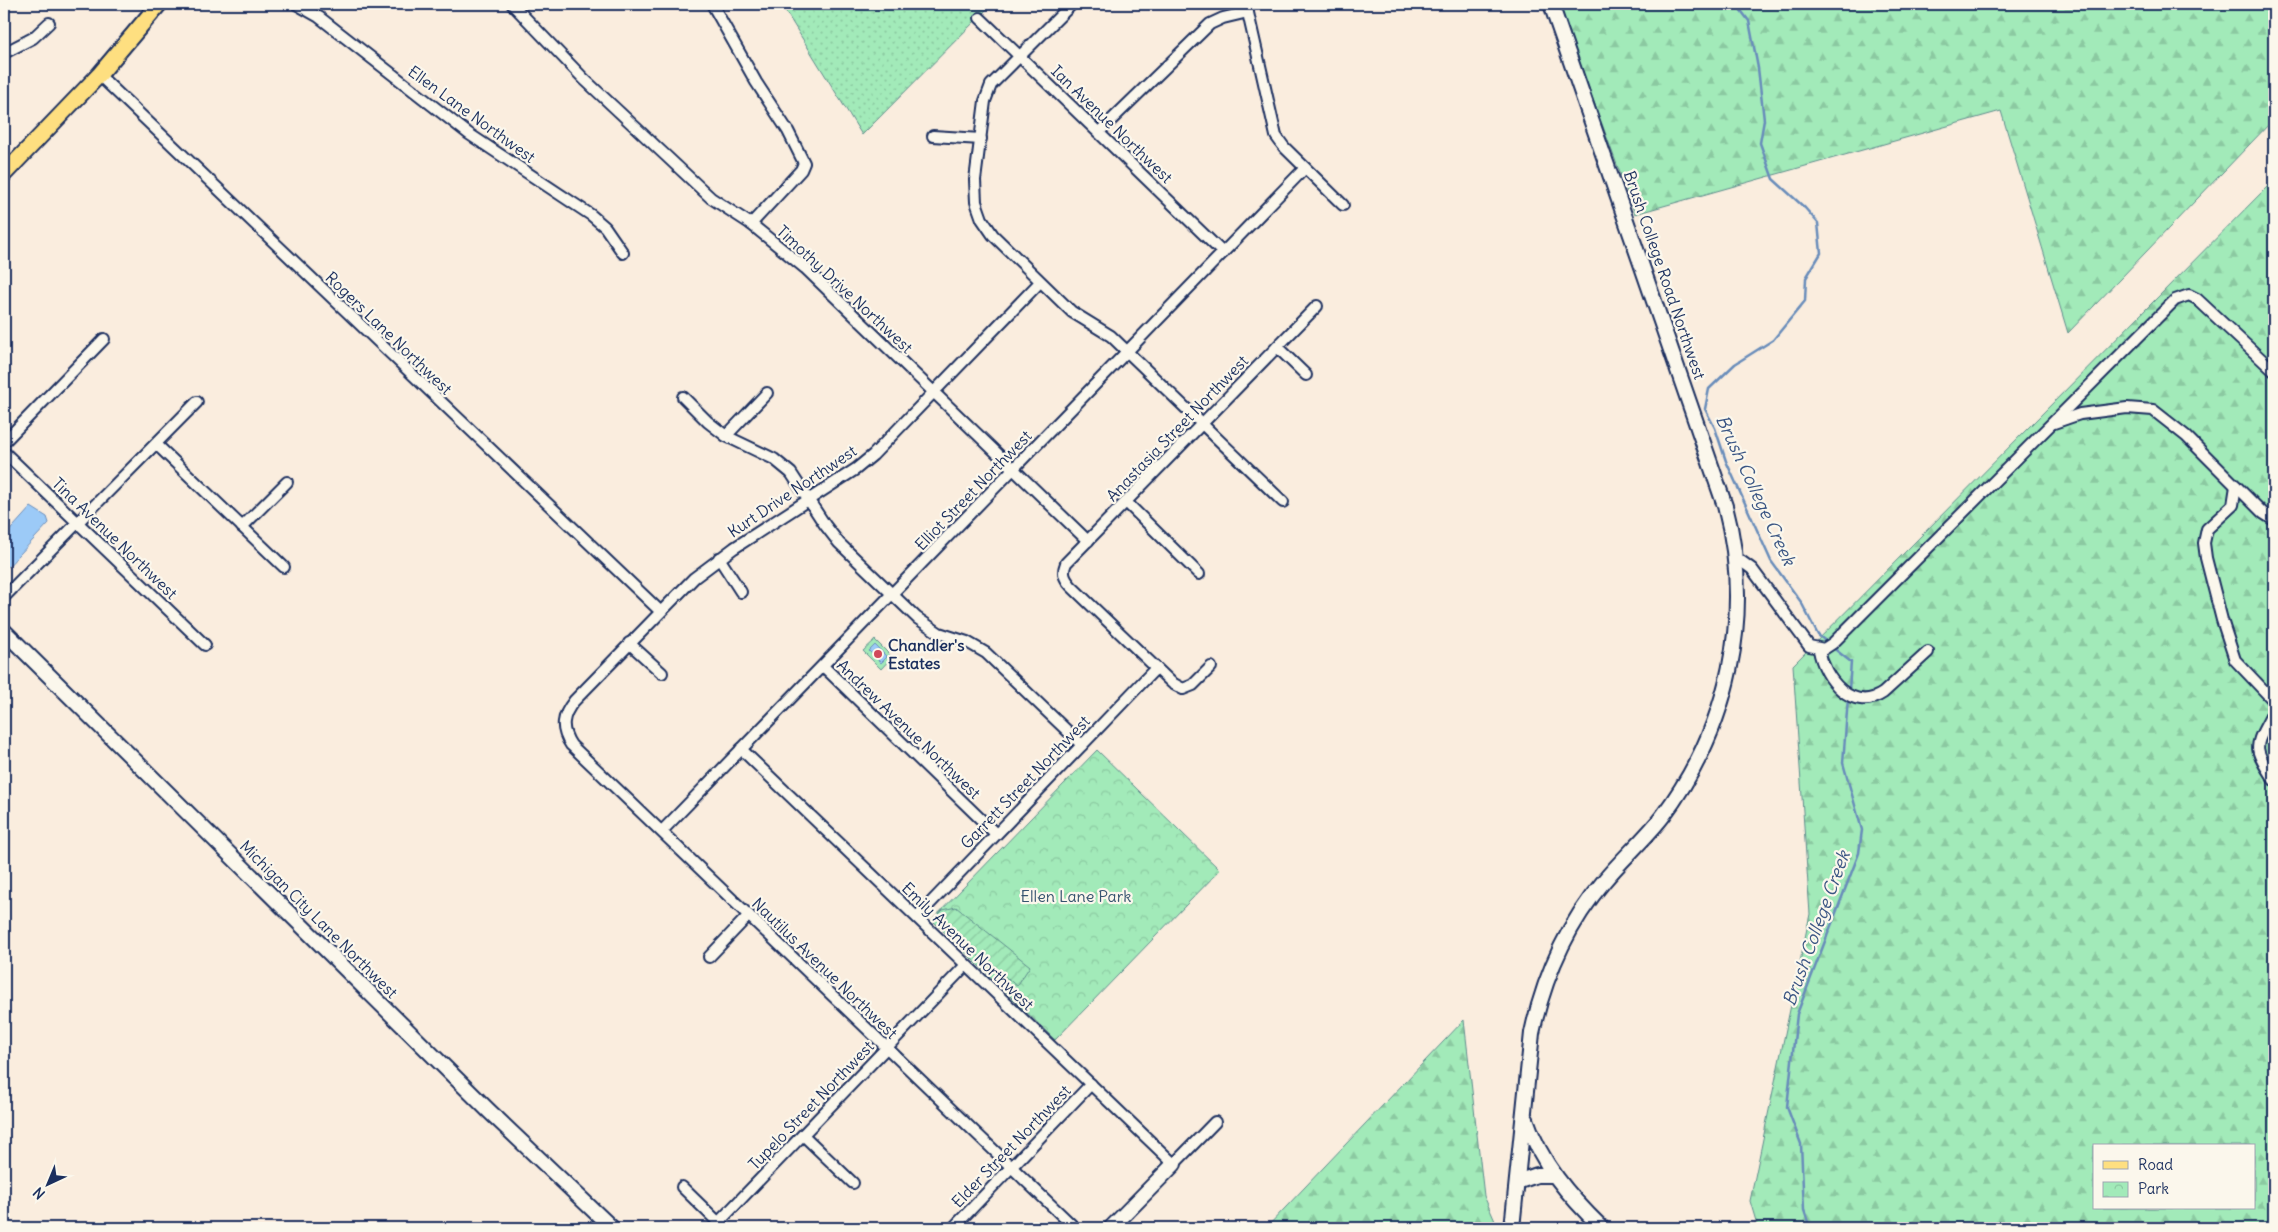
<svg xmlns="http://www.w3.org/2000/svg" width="2278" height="1232" font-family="Delius,sans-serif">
<defs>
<pattern id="grass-dots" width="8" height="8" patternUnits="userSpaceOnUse" patternTransform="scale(1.25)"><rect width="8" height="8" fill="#a2eab9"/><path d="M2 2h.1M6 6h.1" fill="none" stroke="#8bc9a1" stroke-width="1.8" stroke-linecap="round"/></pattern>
<pattern id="forest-firs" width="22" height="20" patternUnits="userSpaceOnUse" patternTransform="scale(1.25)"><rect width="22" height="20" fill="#a2eab9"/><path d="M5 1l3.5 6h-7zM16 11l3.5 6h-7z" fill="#8bc9a1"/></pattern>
<pattern id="park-crowns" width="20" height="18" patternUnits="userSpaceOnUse" patternTransform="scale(1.25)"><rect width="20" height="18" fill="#a2eab9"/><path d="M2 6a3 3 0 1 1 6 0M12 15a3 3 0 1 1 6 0" fill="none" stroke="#8bc9a1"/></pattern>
<pattern id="garden-furrows" width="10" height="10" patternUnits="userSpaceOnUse" patternTransform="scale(1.25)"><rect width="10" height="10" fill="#a2eab9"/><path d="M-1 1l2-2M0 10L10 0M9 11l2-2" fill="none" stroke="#8bc9a1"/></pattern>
</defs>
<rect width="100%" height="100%" fill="#faedde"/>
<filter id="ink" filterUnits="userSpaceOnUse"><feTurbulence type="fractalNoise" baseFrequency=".02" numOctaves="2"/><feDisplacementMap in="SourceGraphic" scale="10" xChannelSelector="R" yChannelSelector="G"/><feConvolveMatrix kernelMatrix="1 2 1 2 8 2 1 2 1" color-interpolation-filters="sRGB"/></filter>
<g filter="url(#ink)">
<!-- grass -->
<path fill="url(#grass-dots)" stroke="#5e8c8c" d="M781 4H992L862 135Z"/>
<!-- forest -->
<g fill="url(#forest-firs)" stroke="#5e8c8c" fill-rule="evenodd">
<path d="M1558 4H2274V119L2068 333 2001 111 1635 214Z"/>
<path d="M2274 180V1228H1758L1750 1201 1810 914 1793 665ZM2094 1146H2254V1208H2094Z"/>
<path d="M1464 1020 1484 1196 1498 1228H1266Z"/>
</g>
<!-- park -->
<path fill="url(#park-crowns)" stroke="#5e8c8c" d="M1097 750 1220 870 1055 1040 932 920Z"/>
<!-- garden -->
<path fill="url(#garden-furrows)" stroke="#5e8c8c" d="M956 907 1030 966 1017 986 967 947 936 917 943 910Z"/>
<!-- pitch -->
<path fill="#a2eab9" stroke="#5e8c8c" d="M875 640 892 657 881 669 863 651Z"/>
<!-- water -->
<g fill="#9ccaf7" stroke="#688cba">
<path d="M31 507 47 517 49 523 4 571V537Z"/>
<path d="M875 645 887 657 881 663 869 651Z"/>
</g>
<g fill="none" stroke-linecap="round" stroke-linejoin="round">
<!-- stream -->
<g stroke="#688cba" stroke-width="2.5">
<path d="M1736 4 1749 21 1758 68 1764 120 1760 143 1773 179 1805 208 1818 223 1821 253 1806 278 1805 301 1773 340 1735 364 1709 389 1705 409 1715 428 1726 461 1771 561 1801 602 1818 635 1828 643"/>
<path d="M1832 647 1851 662 1849 690"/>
<path d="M1810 1228 1804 1210 1801 1144 1787 1107 1797 1014 1859 853 1862 830 1843 763 1848 698"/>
</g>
<defs>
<g id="street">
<path d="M296 4 319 17 469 134 591 215 605 227 623 253"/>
<path d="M512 4 584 79 711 198 751 224 805 268 1088 541"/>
<path d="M712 4 756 82 788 131 804 163 801 170 751 224"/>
<path d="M1072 4 991 85 985 101 975 180 976 202 982 219 993 235 1072 312 1111 336 1283 502"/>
<path d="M1246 4 1276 136 1284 147 1343 205"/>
<path d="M980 18 1223 253"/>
<path d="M4 53 33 38 49 23"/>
<path d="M99 75 660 611"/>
<path d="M1099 132 1210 24 1223 18 1248 12"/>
<path d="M933 136 981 139"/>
<path d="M1040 282 873 455 856 469 734 548 694 578 574 701C562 716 560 728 571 745L1075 1228"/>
<path d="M1277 347 1306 375"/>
<path d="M683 397 708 422 726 436 774 459 791 473 825 525 839 543 917 618 939 633 967 642 986 653 1082 745"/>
<path d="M2054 423 2080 414 2127 408 2153 410 2186 436 2263 513 2274 520"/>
<path d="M726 436 767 393"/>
<path d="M4 442 104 339"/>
<path d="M156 444 284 567"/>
<path d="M4 452 205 645"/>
<path d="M2236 486 2233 505 2207 529 2204 543 2206 558 2222 620 2235 660 2273 700 2274 705"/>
<path d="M1126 502 1199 574"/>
<path d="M242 527 287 482"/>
<path d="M719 558 741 592"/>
<path d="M1736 561H1741L1752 569 1809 646 1824 649 1833 643 2175 300 2189 295 2197 299 2274 371"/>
<path d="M4 597 197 402"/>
<path d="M629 643 662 673"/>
<path d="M1819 650C1824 678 1852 714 1883 693L1928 652"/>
<path d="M823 666 996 834"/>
<path d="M1211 667 1193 685 1183 689 1172 683 1071 586C1064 578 1062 573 1066 563L1317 306"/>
<path d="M741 749 1174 1164 1215 1122"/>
<path d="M2274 780C2249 743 2257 746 2274 710"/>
<path d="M662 831 1305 168"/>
<path d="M917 917 1156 668"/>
<path d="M709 957 749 915"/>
<path d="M803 1135 853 1183"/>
<path d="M682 1187 724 1228"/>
<path d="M718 1223 966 965"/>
<path d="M953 1228 1091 1084"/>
</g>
<g id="secondary">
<path d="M4 631 489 1111 612 1228"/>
<path d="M1526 1119C1541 1164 1569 1196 1602 1228"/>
<path d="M1517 1182 1537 1175H1553"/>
<path d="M1111 1228 1174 1164"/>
<path d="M1512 1228 1532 1033C1544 977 1566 926 1604 881 1622 859 1644 840 1662 817 1729 728 1754 614 1725 506L1551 4"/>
</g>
<path id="primary" d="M4 174 99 75 159 4"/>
</defs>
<!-- street casing -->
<use href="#street" stroke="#1b2f5e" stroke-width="14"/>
<!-- secondary casing -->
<use href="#secondary" stroke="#1b2f5e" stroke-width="18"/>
<!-- primary casing -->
<use href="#primary" stroke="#1b2f5e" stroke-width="19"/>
<!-- street -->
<use href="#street" stroke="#fbf7ec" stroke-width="10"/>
<!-- secondary -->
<use href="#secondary" stroke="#fbf7ec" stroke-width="14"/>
<!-- primary -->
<use href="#primary" stroke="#fedf80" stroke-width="15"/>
</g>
</g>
<!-- markers -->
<circle fill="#d1495b" stroke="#fbf7ec" stroke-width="2" cx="878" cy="654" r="5"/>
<g text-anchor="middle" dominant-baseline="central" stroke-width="4.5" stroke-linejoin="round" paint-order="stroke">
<!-- street labels -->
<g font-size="16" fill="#1b2f5e" stroke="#fbf7ec">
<text transform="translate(472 114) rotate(36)">Ellen Lane Northwest</text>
<text transform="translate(1112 124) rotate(44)">Ian Avenue Northwest</text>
<text transform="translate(1665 275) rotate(71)">Brush College Road Northwest</text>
<text transform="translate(845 289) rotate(43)">Timothy Drive Northwest</text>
<text transform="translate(389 333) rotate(44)">Rogers Lane Northwest</text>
<text transform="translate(1177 428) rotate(-46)">Anastasia Street Northwest</text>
<text transform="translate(973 490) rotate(-46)">Elliot Street Northwest</text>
<text transform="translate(792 491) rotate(-34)">Kurt Drive Northwest</text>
<text transform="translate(115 538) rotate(44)">Tina Avenue Northwest</text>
<text transform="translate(909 729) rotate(44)">Andrew Avenue Northwest</text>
<text transform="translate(1025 782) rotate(-46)">Garrett Street Northwest</text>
<text transform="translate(319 919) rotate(45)">Michigan City Lane Northwest</text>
<text transform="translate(968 946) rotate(44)">Emily Avenue Northwest</text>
<text transform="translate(825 968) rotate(44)">Nautilus Avenue Northwest</text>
<text transform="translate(811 1105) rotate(-46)">Tupelo Street Northwest</text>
<text transform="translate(1011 1146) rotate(-46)">Elder Street Northwest</text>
</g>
<!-- poi labels -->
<g font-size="16" font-weight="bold" fill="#1b2f5e" stroke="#fbf7ec" text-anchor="start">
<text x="888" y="645">Chandler's<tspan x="888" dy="18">Estates</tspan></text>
</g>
<!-- park labels -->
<g font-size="16" fill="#365470" stroke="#fbf7ec">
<text x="1076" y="896">Ellen Lane Park</text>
</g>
<!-- water labels -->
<g font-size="18" font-style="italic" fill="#3b5684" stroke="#fbf7ec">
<text transform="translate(1756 490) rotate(65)">Brush College Creek</text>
<text transform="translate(1816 928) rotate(-70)">Brush College Creek</text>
</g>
</g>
<!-- margin -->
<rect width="2278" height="1232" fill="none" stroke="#fbf7ec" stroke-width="20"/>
<rect x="10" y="10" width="2258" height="1212" fill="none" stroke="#1b2f5e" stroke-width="2" filter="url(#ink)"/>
<!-- legend -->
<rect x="2093" y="1144" width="162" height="65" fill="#fbf7ec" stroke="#a1a7b3"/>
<rect x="2103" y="1161" width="25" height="8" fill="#fedf80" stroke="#a1a7b3"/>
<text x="2138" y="1170" font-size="15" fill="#1b2f5e">Road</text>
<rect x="2103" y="1182" width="25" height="15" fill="url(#park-crowns)" stroke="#a1a7b3"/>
<text x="2138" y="1194" font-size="15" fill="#1b2f5e">Park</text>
<!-- north arrow -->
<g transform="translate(48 1184) rotate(224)" stroke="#fbf7ec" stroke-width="4" paint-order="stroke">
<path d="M0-4L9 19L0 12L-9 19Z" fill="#1b2f5e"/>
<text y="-8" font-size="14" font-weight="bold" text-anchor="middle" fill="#1b2f5e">N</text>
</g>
</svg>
